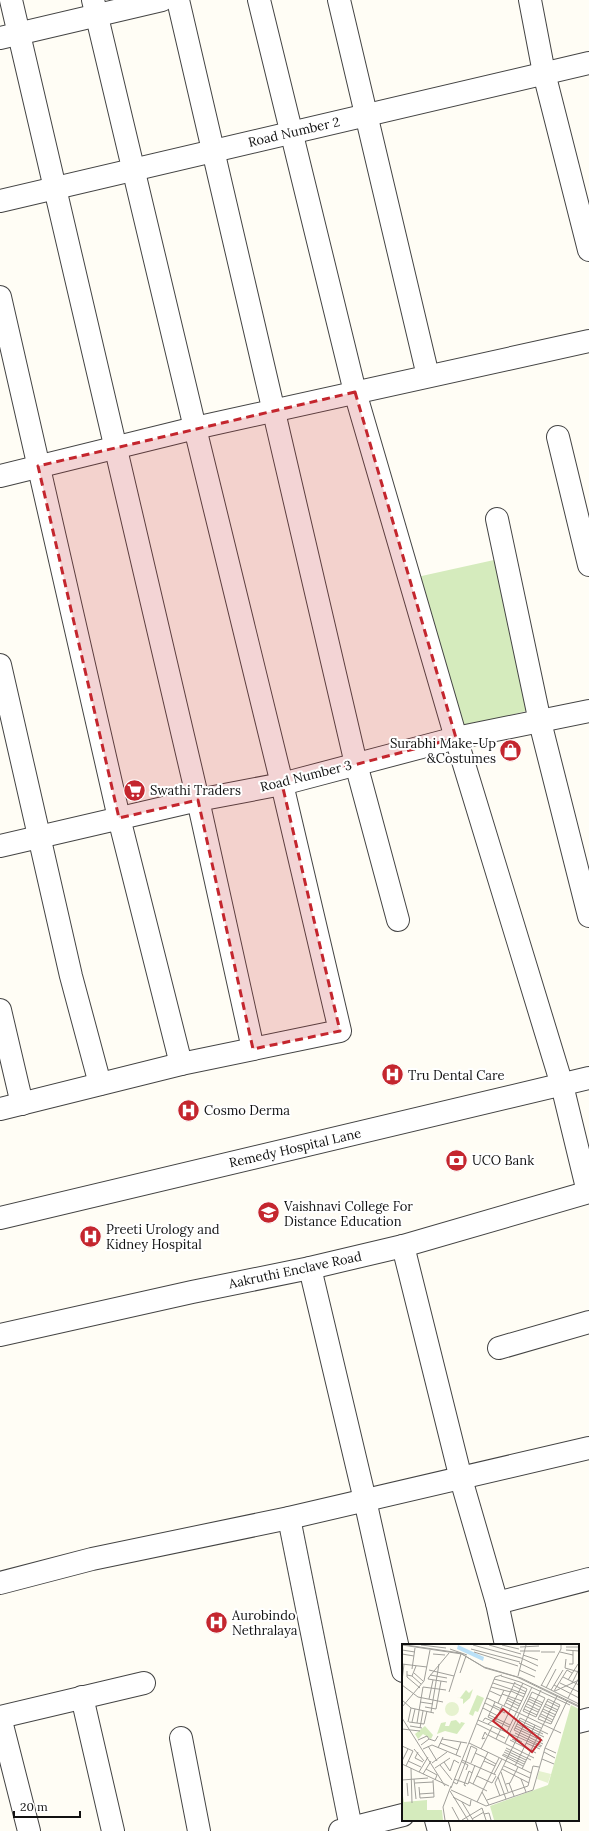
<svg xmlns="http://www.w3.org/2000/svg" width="589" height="1831" font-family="Lora,serif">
<rect width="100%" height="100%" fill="#fffdf5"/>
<!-- green -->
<path fill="#d5ebbd" d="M494 560 534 709 449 731 408 579Z"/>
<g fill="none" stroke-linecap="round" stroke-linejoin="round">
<defs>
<g id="minor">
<path d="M11 0 198 800 253 1049"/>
<path d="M178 0 356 764 398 920"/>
<path d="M259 0 355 392 456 738 562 1085 588 1192"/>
<path d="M339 0 428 376"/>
<path d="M530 0 544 73 589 250"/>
<path d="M0 38 162 0"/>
<path d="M0 201 589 63"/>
<path d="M0 297 119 818 181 1064"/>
<path d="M558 437 589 565"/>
<path d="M0 476 195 428 589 341"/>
<path d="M497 519 540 722 589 916"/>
<path d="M0 665 71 976 100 1084"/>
<path d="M0 846 198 800 282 784 456 738 589 711"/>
<path d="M0 1010 22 1104"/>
<path d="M0 1109 181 1064 340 1031 282 784 195 428 93 0"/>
<path d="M0 1218 589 1078"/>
<path d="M403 1246 461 1479 497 1603 506 1645"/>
<path d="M310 1268 365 1500 403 1671"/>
<path d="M0 1335 192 1292 310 1268 403 1246 589 1192"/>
<path d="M499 1348 589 1322"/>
<path d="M289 1518 351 1828"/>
<path d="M0 1583 92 1559 289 1518 589 1448"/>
<path d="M497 1603 589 1579"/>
<path d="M82 1697 113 1831"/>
<path d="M0 1717 144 1683"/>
<path d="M0 1717 29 1831"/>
<path d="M578 1722 589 1719"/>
<path d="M181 1738 199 1831"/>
<path d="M436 1820 439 1831"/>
<path d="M547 1820 550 1831"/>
<path d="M340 1831 403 1815"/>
</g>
</defs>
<!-- minor casing -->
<use href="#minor" stroke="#444" stroke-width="24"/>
<!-- minor -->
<use href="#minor" stroke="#fff" stroke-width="22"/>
</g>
<!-- marked area -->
<path fill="#c4262e" fill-opacity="0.2" stroke="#c4262e" stroke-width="3" stroke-dasharray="8 5" stroke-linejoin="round" d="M355 392 456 738 282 784 340 1031 253 1049 198 800 119 818 38 466Z"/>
<!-- icons -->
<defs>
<symbol id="shop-disc" viewBox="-11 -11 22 22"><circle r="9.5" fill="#c4262e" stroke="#fff"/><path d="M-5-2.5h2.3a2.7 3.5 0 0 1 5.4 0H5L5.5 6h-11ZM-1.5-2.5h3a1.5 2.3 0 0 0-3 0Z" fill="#fff"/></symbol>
<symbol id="supermarket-disc" viewBox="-11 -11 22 22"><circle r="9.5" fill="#c4262e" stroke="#fff"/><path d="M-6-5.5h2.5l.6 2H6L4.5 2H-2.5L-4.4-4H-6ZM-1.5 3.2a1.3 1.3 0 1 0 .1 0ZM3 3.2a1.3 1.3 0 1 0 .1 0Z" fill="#fff"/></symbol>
<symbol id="hospital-disc" viewBox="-11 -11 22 22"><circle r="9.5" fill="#c4262e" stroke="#fff"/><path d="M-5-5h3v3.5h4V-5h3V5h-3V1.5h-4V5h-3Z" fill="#fff"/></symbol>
<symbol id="bank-disc" viewBox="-11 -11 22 22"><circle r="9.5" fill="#c4262e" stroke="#fff"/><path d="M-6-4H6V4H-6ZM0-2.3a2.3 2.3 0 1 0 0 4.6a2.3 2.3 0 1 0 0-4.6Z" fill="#fff"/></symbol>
<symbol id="university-disc" viewBox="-11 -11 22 22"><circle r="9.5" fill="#c4262e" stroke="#fff"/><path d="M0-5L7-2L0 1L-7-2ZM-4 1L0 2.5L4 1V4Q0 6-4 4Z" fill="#fff"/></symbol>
</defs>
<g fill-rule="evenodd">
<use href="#shop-disc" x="498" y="738" width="25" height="25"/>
<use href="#supermarket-disc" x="122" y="778" width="25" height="25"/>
<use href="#hospital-disc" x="380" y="1062" width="25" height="25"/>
<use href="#hospital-disc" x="176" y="1098" width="25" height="25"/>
<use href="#bank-disc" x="444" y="1148" width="25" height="25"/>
<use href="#university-disc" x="256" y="1200" width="25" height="25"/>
<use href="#hospital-disc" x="78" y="1224" width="25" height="25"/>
<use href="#hospital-disc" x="204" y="1610" width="25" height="25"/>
</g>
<g text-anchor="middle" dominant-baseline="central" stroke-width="4" stroke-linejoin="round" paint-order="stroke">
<!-- street labels -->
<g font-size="13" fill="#111" stroke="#fff">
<text transform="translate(294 132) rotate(-13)">Road Number 2</text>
<text transform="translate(306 776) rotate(-14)">Road Number 3</text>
<text transform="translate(295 1148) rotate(-13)">Remedy Hospital Lane</text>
<text transform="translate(295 1270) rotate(-12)">Aakruthi Enclave Road</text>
</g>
<!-- poi labels -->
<g font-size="13" fill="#111" stroke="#fff" text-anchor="start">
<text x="496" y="743" text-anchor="end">Surabhi Make-Up<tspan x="496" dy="15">&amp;Costumes</tspan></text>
<text x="150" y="790">Swathi Traders</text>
<text x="408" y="1075">Tru Dental Care</text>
<text x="204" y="1110">Cosmo Derma</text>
<text x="472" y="1160">UCO Bank</text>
<text x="284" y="1206">Vaishnavi College For<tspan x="284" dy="15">Distance Education</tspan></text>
<text x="106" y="1229">Preeti Urology and<tspan x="106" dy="15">Kidney Hospital</tspan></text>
<text x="232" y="1615">Aurobindo<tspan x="232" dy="15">Nethralaya</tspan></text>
</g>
</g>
<!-- overview -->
<g transform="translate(402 1644)">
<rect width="177" height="177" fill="#fffdf5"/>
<path d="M71 45 68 54 61 60V55L54 53 58 54 64 46 67 49ZM75 51 82 54 76 68 73 67 71 72 67 70ZM169 61 177 65V176H92L88 162 146 141ZM54 76 58 80 59 78 63 79 55 90 43 87 35 90 39 79 44 78 43 82H47L49 77ZM23 82 31 91 29 95 21 90 16 95 13 90ZM1 152 2 158 25 156V166H40L41 176H0Z" fill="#d5ebbd"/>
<path d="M43 65a7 7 0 1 1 14 0a7 7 0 1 1-14 0ZM137 127 149 130 146 139 135 135Z" fill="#e6f2cf"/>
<path d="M56 1 82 13 81 17 55 5Z" fill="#b9e0f7"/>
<path fill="none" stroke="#a09f9a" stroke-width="1" d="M0 1 60 10 83 24 115 33 177 63M4 1 58 9 82 23 119 34 177 62M19 1 44 4M71 1 119 14 136 22M87 1 119 10M100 1 117 5M118 3 137 2M164 3H177M48 5 65 11M69 5 118 18M0 6 13 8M164 6 177 7M118 7H138M72 8 116 22M139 8H153M158 8 171 11M0 10 12 12M31 10 43 11M121 11 136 16M164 15 163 24 177 28M117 19 134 27M0 20 25 23M167 20H171V7M10 25 13 4M27 26 52 32M117 26 133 33M5 27V33L18 44M12 29 21 37M58 29 64 12M5 31 10 32 14 22M28 31 45 34M10 32 19 40M99 32 118 38 168 61M116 32 124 1M27 33 47 9M27 33 26 35 45 38M161 33 177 41M92 35 112 40M166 36 176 20M0 37 2 20M91 39 123 50 125 45 112 39M158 39 177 48M170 39 177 25M0 41 16 53 41 58M139 41 177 60M152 41 177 54M112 42 124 48M139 42 159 5V1M89 43 109 48M144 44 154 25M149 46 161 26M88 47 99 52M109 47 122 53M152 47 165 26 170 29M153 47 177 36M47 48 59 10M130 48 143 54 134 73 121 67ZM100 50 120 57M128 53 141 59M85 54 159 89M106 54 118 60M166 54 177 34M27 55 31 36M127 55 140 61M146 55 158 61 149 80 136 75ZM0 56 9 64M105 56 117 62M126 57 138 63M145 57 157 63M18 58 31 60M93 58 86 73 107 83M83 59 103 69M96 59 102 46M104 59 116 65M125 60 137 66M143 60 156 66M91 61 104 67M102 62 113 38M123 62 136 68M142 62 155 68M0 63 22 37 28 6M23 63 34 65 39 37M81 64 96 72M122 65 135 71M141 65 154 71M140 67 152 73M29 68 37 20M139 70 151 76M87 71 108 81M138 72 150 78M0 74 43 142M76 76 139 103M94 76 100 62M117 76 146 90M81 77 83 74 90 77 86 80M6 78 9 64 32 69M7 78 22 80 25 67M10 78 13 65M116 78 141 90M15 79 21 43 44 46M75 80 103 94M115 80 142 93M8 82 20 84M114 82 139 94M18 84 21 67M113 84 141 97M139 84 118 74 112 86 141 100M0 85 18 87M105 88 123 50M113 89 140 102M86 91 132 114M109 92 120 98M83 94 80 95 83 88 85 91M27 95 33 97 36 92M40 95 65 99M94 95 121 39M110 95 121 100M16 96 25 92 27 95 19 101M108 96 134 109M38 99 56 106M67 99 129 129M103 99 130 43M124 99 138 105M0 102 11 107 4 122M26 102 35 117M36 104 41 93M104 104 129 116M143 104 154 109M12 105 22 117M21 105 30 101 59 113M79 105 90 83M103 106 124 116M16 108 13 114 21 118M102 108 123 118M142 108 153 114M73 109 84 114M101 110 122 120M54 111 59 98M100 111 121 122M83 114 94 120M140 115 152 120M60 116 94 131M0 117 6 105M6 117 19 123M64 117 69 102 75 105M82 117 93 122M42 118 48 127 52 116 57 119M60 118 66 121 64 126M30 119 45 108M69 119 75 105M0 120 47 142M38 121 50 136M102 122 128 134M113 122 133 81M9 124 10 159M33 124 48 114M24 125 35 131 33 136M100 125 127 139M120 125 155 52M17 128 26 113M99 128 106 148M21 130 29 117M92 130 100 115M75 132 90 139 94 132M96 133 104 155M12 135 14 155M52 135 66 140 73 121M119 135 124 148M0 136 26 134M51 138 55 140 64 117M67 138 85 147M5 139 6 152M13 139 31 138M107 139 112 152M71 140 86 108M104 140 108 139 116 123M64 142 62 141 67 127 70 129M17 143 18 154 32 153 31 136M49 144 93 33 100 31M49 146 84 162 131 146 143 104 165 57M48 147 66 176M80 148 87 161M17 150 32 149M98 152 93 139 139 46M51 153 68 162 69 156M85 156 126 142 131 122 137 123M60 158 71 176M75 158 97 114M50 163 57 176M80 164 84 176M82 170 87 169 89 176M70 175 82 168M43 176 41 163 49 142M60 176 80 164"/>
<path fill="#c4262e" fill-opacity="0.15" stroke="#c4262e" stroke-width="2" d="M101 65 139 96 130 108 91 77Z"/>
<rect width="177" height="177" fill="none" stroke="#111" stroke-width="2"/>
</g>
<!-- scale -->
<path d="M14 1811v6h66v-6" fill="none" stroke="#111111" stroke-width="2"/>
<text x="20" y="1811" font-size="12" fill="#111111" stroke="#ffffff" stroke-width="3" paint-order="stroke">20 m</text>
</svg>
